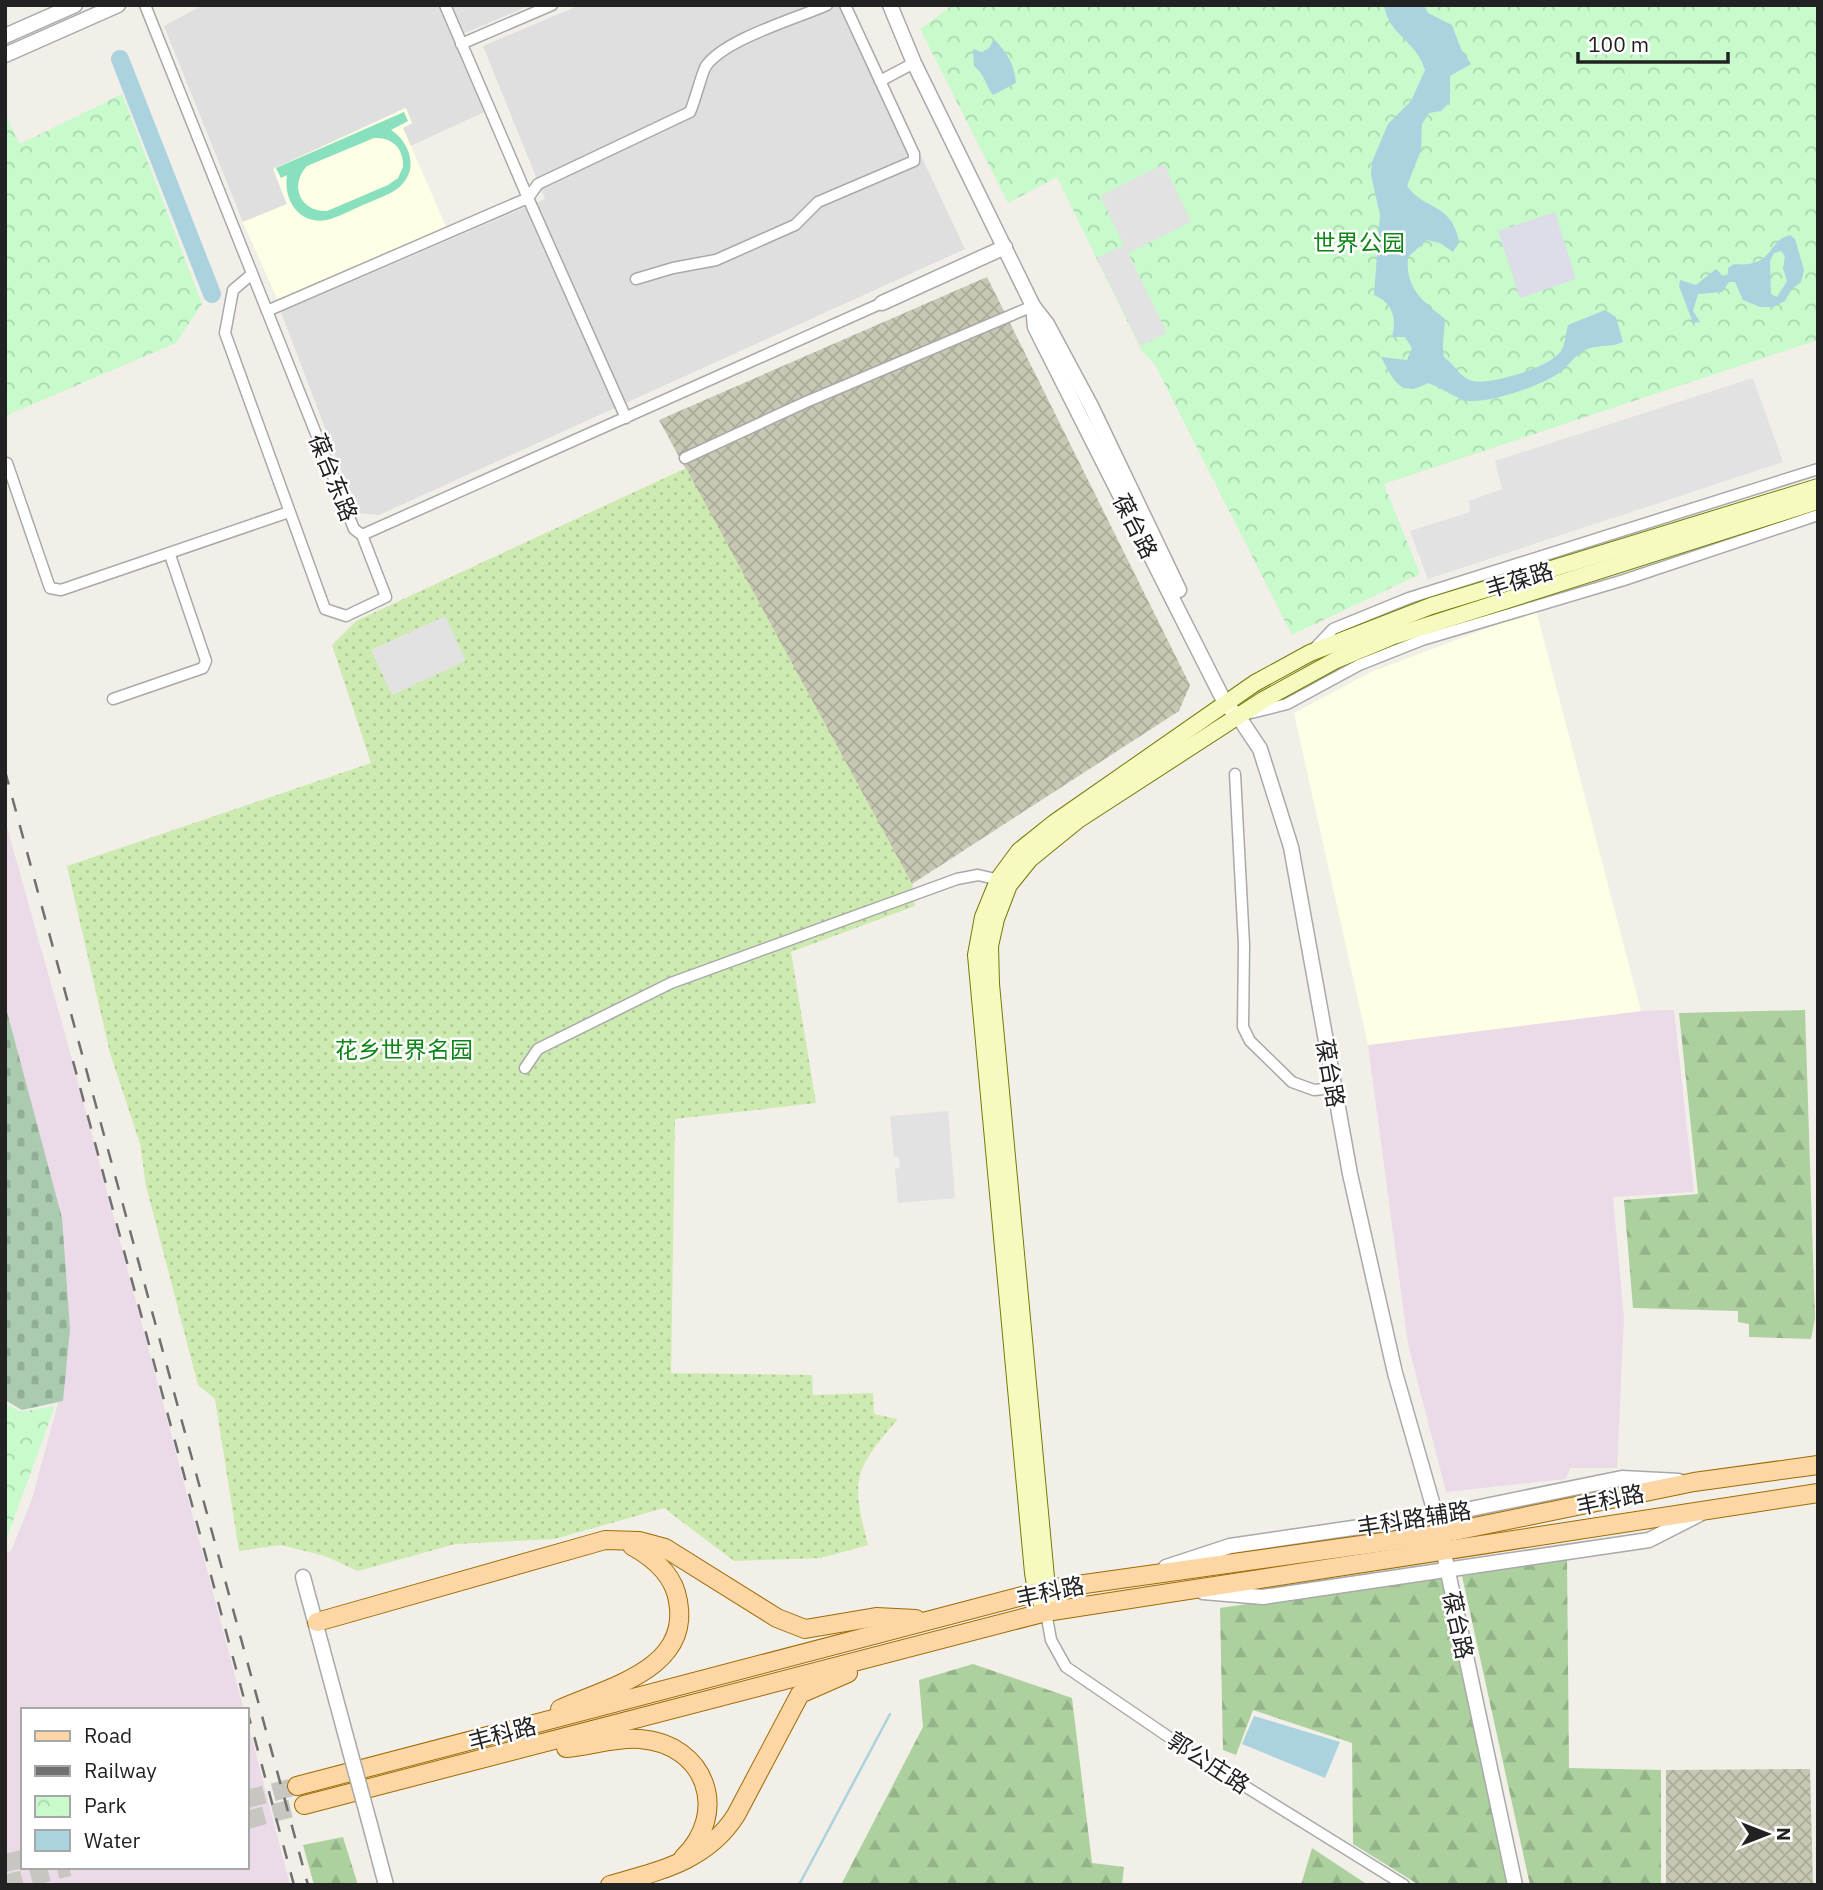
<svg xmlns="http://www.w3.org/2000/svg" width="1823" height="1890" font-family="'IBM Plex Sans','Noto Sans SC',sans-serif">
<defs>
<pattern id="construction-cross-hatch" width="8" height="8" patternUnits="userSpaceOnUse" patternTransform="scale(1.75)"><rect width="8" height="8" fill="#c7c7b4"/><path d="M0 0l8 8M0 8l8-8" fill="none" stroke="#abab9a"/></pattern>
<pattern id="forest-firs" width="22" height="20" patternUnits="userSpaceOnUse" patternTransform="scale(1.75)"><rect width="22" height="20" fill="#add19e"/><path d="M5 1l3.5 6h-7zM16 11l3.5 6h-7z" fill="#95b388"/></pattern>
<pattern id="cemetery-stones" width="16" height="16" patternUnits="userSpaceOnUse" patternTransform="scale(1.75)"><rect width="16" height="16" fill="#aacbaf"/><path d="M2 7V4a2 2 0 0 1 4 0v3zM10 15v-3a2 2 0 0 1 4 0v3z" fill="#92ae96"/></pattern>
<pattern id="park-crowns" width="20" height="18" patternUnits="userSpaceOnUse" patternTransform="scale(1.75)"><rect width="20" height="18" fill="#c8facc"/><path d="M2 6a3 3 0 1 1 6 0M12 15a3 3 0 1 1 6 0" fill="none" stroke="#acd6af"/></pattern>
<pattern id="garden-dots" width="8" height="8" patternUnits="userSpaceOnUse" patternTransform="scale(1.75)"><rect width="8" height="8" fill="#cdebb0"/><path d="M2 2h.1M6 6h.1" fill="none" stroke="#b0c997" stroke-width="1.8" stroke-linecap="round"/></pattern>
</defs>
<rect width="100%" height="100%" fill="#f2efe9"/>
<!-- residential -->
<g fill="#e0dfdf">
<path d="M203 5H531L453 38 484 112 411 146 402 128 412 123 405 108 274 170 287 204 243 222 164 26Z"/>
<path d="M580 5H850L965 249 379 515 357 513 281 312 545 199 483 46Z"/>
</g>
<!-- industrial -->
<g fill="#ebdbe8">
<path d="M5 820 70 1052 244 1710H23V1867H247V1719L290 1885H5V1553L11 1551 32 1499 58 1403 67 1301 60 1216 5 1003Z"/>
<path d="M1674 1010 1694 1192 1613 1197 1624 1318 1617 1468H1570L1566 1479 1446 1492 1408 1344 1368 1045 1641 1011Z"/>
</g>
<!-- education -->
<g fill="#ffffe5">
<path d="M406 108 412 123 403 128 447 229 279 303 243 222 287 204 273 169Z"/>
<path d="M1536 610 1641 1011 1368 1045 1294 713 1371 672Z"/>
</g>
<!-- construction -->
<g fill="url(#construction-cross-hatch)">
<path d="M987 277 1190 685 1179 711 912 884 659 420Z"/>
<path d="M1810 1769 1813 1885H1666V1770Z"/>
</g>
<!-- forest -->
<g fill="url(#forest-firs)">
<path d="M1805 1010 1815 1319 1811 1339 1749 1337V1324L1738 1322V1311L1633 1308 1624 1200 1698 1194 1679 1013Z"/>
<path d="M1567 1558 1569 1768 1661 1770V1885H1530L1462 1576Z"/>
<path d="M1443 1575 1509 1885H1419L1353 1844 1352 1743 1253 1710 1236 1755 1223 1750 1220 1608Z"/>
<path d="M973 1664 1072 1698 1092 1863 1124 1867 1122 1885H841L923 1727 919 1680Z"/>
<path d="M343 1837 358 1885H314L303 1845Z"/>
<path d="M1312 1848 1368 1885H1301Z"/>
</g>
<!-- cemetery -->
<path fill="url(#cemetery-stones)" d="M5 1004 62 1218 70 1329 63 1401 22 1410 5 1400Z"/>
<!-- park -->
<g fill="url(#park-crowns)">
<path d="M953 5H1818V340L1384 484 1420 574 1292 635 1155 365 1141 350 1057 177 1008 203 920 29Z"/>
<path d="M122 94 202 304 176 343 5 416V114L20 144Z"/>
<path d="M5 1403 20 1412 55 1406 5 1543Z"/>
</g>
<!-- garden -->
<path fill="url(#garden-dots)" d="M686 468 912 884 915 906 791 952 816 1103 675 1119 671 1373 812 1375 813 1395 873 1393 874 1414 898 1419C853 1471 851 1479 868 1545L821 1558 734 1561 664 1508 555 1539 455 1544 358 1571 325 1556 281 1545 239 1551 215 1399 198 1385 146 1186 140 1144 110 1053 67 866 371 763 332 645 356 621Z"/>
<!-- pitch -->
<path fill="#88e0be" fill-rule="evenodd" d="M404 112 408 121 391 130C411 143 420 172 397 189 387 196 374 200 363 205 351 210 339 217 327 220 299 225 283 200 287 175L281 178 276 168ZM374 138C393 137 404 149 403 167L398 178 388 185 327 211C300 212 289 185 307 166Z"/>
<!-- parking -->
<g fill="#e2e2e2">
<path d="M1164 164 1191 222 1128 253 1167 333 1140 346 1097 258 1124 245 1100 196Z"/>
<path d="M1753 378 1783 462 1428 579 1410 531 1470 512 1469 501 1502 489 1495 461Z"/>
<path d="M445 616 466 661 392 695 371 650Z"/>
<path d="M948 1111 955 1198 898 1203 895 1169 900 1168 899 1157H894L890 1116Z"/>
</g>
<!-- plaza -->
<path fill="#dddde8" d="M1555 212 1576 279 1520 298 1498 231Z"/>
<!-- water -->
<g fill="#aad3df" fill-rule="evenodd">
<path d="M1384 5H1424L1428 13 1452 25 1461 49 1471 64 1450 76V102L1441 111 1429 113 1422 124 1421 150 1407 186C1426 212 1450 201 1459 241L1453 252 1440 243 1427 240 1408 257C1405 288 1422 301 1445 319 1445 333 1441 344 1444 357 1455 365 1460 378 1473 381 1491 385 1551 367 1561 351 1565 345 1566 332 1568 325L1605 310 1616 317 1623 342C1610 348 1600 344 1587 349 1575 354 1569 366 1559 373 1543 385 1479 408 1461 399 1449 394 1440 387 1428 383 1400 399 1393 379 1381 357L1407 360 1412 348 1405 337H1392C1397 318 1393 303 1374 295L1380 215 1371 175 1372 162 1388 124 1411 101 1425 70C1416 40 1389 36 1384 5Z"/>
<path d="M994 39C1007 53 1014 63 1016 83L993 95C985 85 985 74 974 66L973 49 982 52 989 48Z"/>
<path d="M1790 235 1795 239 1804 270 1801 282 1791 290 1785 301 1773 307H1760L1743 300 1735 282H1729L1722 292 1698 294 1693 311 1700 322 1693 323 1679 286 1680 280 1696 285 1716 269 1723 276 1728 274V268L1734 264C1775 268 1766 241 1790 235ZM1781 251 1785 256 1783 268 1787 281 1777 297 1771 294 1770 261 1774 253Z"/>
<path d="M1254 1716 1340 1742 1325 1778 1242 1744Z"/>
</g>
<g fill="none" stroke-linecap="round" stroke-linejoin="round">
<!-- stream -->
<path stroke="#aad3df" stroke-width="2.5" d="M799 1885 890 1714"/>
<!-- river -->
<path stroke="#aad3df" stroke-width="18" d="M120 59 212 294"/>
<!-- primary-tunnel -->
<g stroke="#c8c6c1" stroke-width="18" stroke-dasharray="18 9" stroke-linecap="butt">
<path d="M247 1799 297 1786"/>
<path d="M247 1820 304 1805"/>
<path d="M5 1863 23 1859"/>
<path d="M5 1884 69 1867"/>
</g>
<defs>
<g id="minor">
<path d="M145 5 354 529 362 535 882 303"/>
<path d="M461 44 552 5"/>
<path d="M880 81 914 63"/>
<path d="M252 274 233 290 225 333 325 609 346 616 386 597 362 535"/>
<path d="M636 279 673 268 716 260 795 225 818 202 914 161V154L845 5"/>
<path d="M267 311 528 198 445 5"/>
<path d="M626 418 528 198 538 184 690 112C695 101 702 72 706 66 725 39 795 19 827 5"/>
<path d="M685 458 806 402 1033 306"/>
<path d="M7 463 50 588 61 590 289 512"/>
<path d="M1313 650 1333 629 1409 598 1818 469"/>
<path d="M113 699 203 668 206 661 170 555"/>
<path d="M1247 714 1287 704 1359 665 1422 640 1624 580 1818 515"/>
<path d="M1235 774 1244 945 1243 1027 1250 1041 1292 1082 1314 1090 1334 1088"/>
<path d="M525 1068 538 1049 671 983 957 879 978 875 1004 881"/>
<path d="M1046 1612 1051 1640 1066 1667 1201 1759 1404 1885"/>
</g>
<g id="tertiary">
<path d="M890 5 914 63 1033 306 1047 324 1091 406 1179 590"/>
<path d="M5 36 75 5"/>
<path d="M5 55 118 5"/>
<path d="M882 303 1005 247"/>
<path d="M1033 306 1035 327 1226 705 1238 716 1260 749 1291 847 1350 1174 1395 1373 1436 1516 1515 1885"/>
<path d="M1166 1567 1230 1546 1441 1515 1622 1478 1679 1481"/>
<path d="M303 1577 348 1744"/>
<path d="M1203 1592 1263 1597 1649 1540 1700 1514"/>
<path d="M369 1821 386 1885"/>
</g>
<g id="secondary">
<path d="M1048 1599 991 984 990 946 996 919 1009 885 1030 859 1078 820 1263 700 1336 660 1391 637 1818 501"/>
<path d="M1046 1612 1036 1591 1033 1573 976 955 983 917 999 878 1019 851 1054 823 1255 683 1310 653 1431 606 1818 487"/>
</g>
<g id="primary">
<path d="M317 1622 605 1540 639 1541 665 1548 777 1618 805 1629 876 1617 916 1619"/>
<path d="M560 1709C609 1687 691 1669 678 1601 674 1575 654 1558 632 1546"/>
<path d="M566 1748C590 1746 617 1737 640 1739 706 1744 730 1812 683 1858"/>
<path d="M297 1786 1049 1589 1440 1534 1694 1482 1818 1465"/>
<path d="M304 1805 1046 1612 1818 1493"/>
<path d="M610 1885C659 1871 707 1861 736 1815L800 1694 848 1673"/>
</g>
</defs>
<!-- minor casing -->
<use href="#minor" stroke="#a9a9a9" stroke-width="13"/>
<!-- tertiary casing -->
<use href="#tertiary" stroke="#a9a9a9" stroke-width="17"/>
<!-- secondary casing -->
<use href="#secondary" stroke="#707d05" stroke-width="18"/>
<!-- primary casing -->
<use href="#primary" stroke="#a06b00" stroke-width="20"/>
<!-- minor -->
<use href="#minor" stroke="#fff" stroke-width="10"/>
<!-- tertiary -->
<use href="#tertiary" stroke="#fff" stroke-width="14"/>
<!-- secondary -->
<use href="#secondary" stroke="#f7fabf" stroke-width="16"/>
<!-- primary -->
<use href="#primary" stroke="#fcd6a4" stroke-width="18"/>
<!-- rail -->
<g stroke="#707070" stroke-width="2.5" stroke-dasharray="14 14" stroke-linecap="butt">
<path d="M5 771 308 1885"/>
<path d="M73 1061 294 1885"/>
</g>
<defs>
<path id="tertiary-bridge" d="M348 1744 369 1821"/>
</defs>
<!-- tertiary-bridge casing -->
<use href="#tertiary-bridge" stroke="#a9a9a9" stroke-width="17" stroke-linecap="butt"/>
<!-- tertiary-bridge -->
<use href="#tertiary-bridge" stroke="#fff" stroke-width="14"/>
</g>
<g text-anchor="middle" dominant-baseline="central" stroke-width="5" stroke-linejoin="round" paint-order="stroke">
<!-- park labels -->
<g font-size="23" fill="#0c8416" stroke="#fff">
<text x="1359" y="242">世界公园</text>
<text x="404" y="1049">花乡世界名园</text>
</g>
<!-- street labels -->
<g font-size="23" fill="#222" stroke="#fff">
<text transform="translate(334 477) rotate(68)">葆台东路</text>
<text transform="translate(1136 526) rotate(63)">葆台路</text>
<text transform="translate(1519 579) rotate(-17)">丰葆路</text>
<text transform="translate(1331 1073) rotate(80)">葆台路</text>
<text transform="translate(1610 1499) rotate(-12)">丰科路</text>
<text transform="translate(1414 1518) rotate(-9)">丰科路辅路</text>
<text transform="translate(1050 1591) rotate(-12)">丰科路</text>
<text transform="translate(1459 1625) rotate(78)">葆台路</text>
<text transform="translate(502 1733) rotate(-15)">丰科路</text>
<text transform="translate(1209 1762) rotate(33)">郭公庄路</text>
</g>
</g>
<!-- border -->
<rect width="1823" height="1890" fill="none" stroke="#222222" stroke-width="14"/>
<!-- legend -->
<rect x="21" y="1708" width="228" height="161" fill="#ffffff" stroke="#a7a7a7" stroke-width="2"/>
<rect x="35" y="1731" width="35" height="10" fill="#fcd6a4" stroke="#a7a7a7" stroke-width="2"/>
<text x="84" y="1743" font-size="21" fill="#222222">Road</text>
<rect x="35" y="1766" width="35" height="10" fill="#707070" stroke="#a7a7a7" stroke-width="2"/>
<text x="84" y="1778" font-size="21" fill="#222222">Railway</text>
<rect x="35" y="1796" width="35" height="21" fill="url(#park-crowns)" stroke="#a7a7a7" stroke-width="2"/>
<text x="84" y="1813" font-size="21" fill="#222222">Park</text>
<rect x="35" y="1830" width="35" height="21" fill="#aad3df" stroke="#a7a7a7" stroke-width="2"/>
<text x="84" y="1848" font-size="21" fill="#222222">Water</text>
<!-- north arrow -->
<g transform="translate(1767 1834) rotate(90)" stroke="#ffffff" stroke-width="5" paint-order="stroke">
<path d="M0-5L12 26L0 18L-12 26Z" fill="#222222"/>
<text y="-10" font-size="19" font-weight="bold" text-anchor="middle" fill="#222222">N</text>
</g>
<!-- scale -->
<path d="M1578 52v10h150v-10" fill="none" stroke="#222222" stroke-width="3.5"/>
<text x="1588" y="52" font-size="21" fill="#222222" stroke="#ffffff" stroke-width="5" paint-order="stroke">100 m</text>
</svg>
